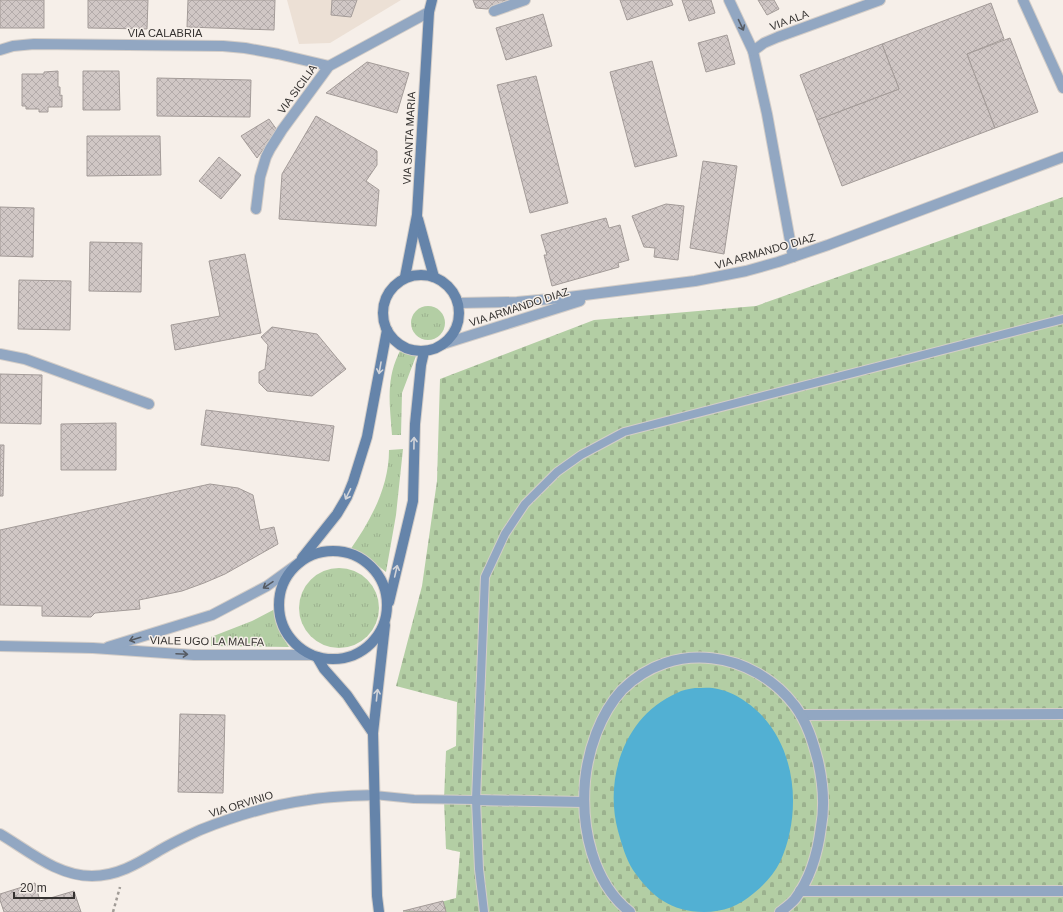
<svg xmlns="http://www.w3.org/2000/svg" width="1063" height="912" font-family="Arial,sans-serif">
<defs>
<pattern id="grass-tufts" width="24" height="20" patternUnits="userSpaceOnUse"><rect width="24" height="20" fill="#b3cea4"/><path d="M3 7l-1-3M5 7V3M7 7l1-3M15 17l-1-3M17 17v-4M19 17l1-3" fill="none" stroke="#9bb18e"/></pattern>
<pattern id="cemetery-stones" width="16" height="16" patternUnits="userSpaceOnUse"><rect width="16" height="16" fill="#b3cea4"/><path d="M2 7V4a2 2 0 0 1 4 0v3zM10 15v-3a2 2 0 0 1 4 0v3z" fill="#9bb18e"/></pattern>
<pattern id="building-cross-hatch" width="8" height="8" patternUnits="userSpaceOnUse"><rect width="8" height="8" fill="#d0c7c5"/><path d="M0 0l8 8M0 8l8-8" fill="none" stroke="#b3abaa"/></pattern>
</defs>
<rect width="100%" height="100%" fill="#f6efe9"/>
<!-- built -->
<path fill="#ece0d5" d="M287 0H401L330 43 299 44Z"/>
<!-- grass -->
<g fill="url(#grass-tufts)">
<circle cx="428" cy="323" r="17"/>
<path d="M401 349 416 356 402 393 401 435H392C390 403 385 379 401 349Z"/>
<path d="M403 449 396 515 386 572 368 558 350 550C371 520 389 487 389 450Z"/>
<circle cx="339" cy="608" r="40"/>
<path d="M275 609C277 624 281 635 289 647L211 646V637L252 621Z"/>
</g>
<!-- cemetery -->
<path fill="url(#cemetery-stones)" d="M1063 197V912H403L456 898 460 852 446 849 444 800 446 751 456 746 457 702 396 686 422 586 437 481 440 379 594 320 756 306Z"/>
<!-- water -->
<path fill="#52b0d3" d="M695 688C702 688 711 687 718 689 728 691 738 696 746 702 796 736 804 810 780 862 774 874 764 885 754 893 739 906 723 912 704 912 671 912 651 896 633 870 626 859 622 845 618 831 604 779 624 716 677 693 682 690 689 689 695 688Z"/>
<!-- building -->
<g fill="url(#building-cross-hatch)" stroke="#a39b98">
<rect x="0" y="0" width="44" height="28"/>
<path d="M88 0H148L147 29 88 28Z"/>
<path d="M188 0H275L274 30 187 27Z"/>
<path d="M332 0H357L351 17 331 15Z"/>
<path d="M473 0H514L487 9 476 8Z"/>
<path d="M620 0H671L673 5 627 20Z"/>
<path d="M682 0H711L715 13 689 21Z"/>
<path d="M758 0H774L779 9 767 15Z"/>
<path d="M991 3 1004 39 967 54 995 128 842 186 817 120 899 89 882 44Z"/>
<path d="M543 14 552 46 506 60 496 28Z"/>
<path d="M727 35 735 64 706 72 698 43Z"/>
<path d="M1010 38 1038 112 995 128 967 54Z"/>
<path d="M882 44 899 89 817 120 800 75Z"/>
<path d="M652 61 677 156 635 167 610 72Z"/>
<path d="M367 62 409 73 397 113 326 93Z"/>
<path d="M58 71V87H60V96L62 95V107H48V112H39V109H26V106H22V74H44V72Z"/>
<path d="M83 71H119L120 110H83Z"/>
<path d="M536 76 568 203 530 213 497 85Z"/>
<path d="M157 78 251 80 250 117 157 116Z"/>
<path d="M316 116 377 151V165L366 181 379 190 376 226 279 219 282 174Z"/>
<path d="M269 119 277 130 257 158 241 136Z"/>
<path d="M87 136H160L161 175 87 176Z"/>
<path d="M219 157 241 175 221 199 199 181Z"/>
<path d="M703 161 737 166 724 254 690 248Z"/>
<path d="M666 204 684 206 678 260 654 257 655 248 644 247 632 216Z"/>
<path d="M0 207 34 208 33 257 0 256Z"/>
<path d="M606 218 609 228 620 225 629 260 618 263 619 267 552 286 544 255H547L541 235Z"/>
<path d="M90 242 142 243 141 292 89 291Z"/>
<path d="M245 254 261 333 175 350 171 325 220 316 209 261Z"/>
<path d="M19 280 71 281 70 330 18 329Z"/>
<path d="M272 327 317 334 346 369 312 396 267 391 259 383V372L265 369 268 345 261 337Z"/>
<path d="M0 374 42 375 41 424 0 423Z"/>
<path d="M206 410 334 426 329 461 201 445Z"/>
<path d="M116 423V470H61V424Z"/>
<path d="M0 445H4L3 496H0Z"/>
<path d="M210 484 238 488 253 495 260 530 274 527 278 544 225 574 204 583 182 591 139 600 140 609 95 613 91 617 42 616V606L0 605V530Z"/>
<path d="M180 714 225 715 223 793 178 792Z"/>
<path d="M35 883 40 901 74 891 81 912H4L0 900V894Z"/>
<path d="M443 901 446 912 403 911Z"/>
</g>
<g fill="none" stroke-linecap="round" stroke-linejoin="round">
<defs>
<g id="service">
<path d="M374 795 414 799 476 800"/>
<path d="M484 912 479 869 476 800 485 577 505 534 525 504 557 472 581 455 624 432 1063 319"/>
</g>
<g id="pedestrian">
<path d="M801 715 1063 714"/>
<path d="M476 800 584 802"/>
<path d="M800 891H1063"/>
<path d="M630 912C592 882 581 827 585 781 588 750 600 714 622 690 673 639 753 651 795 706 807 722 813 742 818 761 823 783 825 805 821 827 818 851 810 879 795 899 791 904 785 908 780 912"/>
</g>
<g id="minor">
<path d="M729 0 753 51 767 114 793 257"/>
<path d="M1023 0 1063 88"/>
<path d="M494 11 525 0"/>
<path d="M0 50 13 46 34 44 223 46 245 48 278 54 329 66"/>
<path d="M753 51 764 43 778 37 880 0"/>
<path d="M256 209 260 177 266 157 270 149 282 130 329 66 429 12"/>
<path d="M458 303 517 302 561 298 695 281 746 271 778 262 828 245 1063 157"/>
<path d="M443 344 580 301"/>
<path d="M0 354 25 359 149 404"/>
<path d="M0 834C29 851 57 876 92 876 119 876 140 862 162 849 174 842 187 836 200 830 235 816 271 805 308 800 330 796 352 796 374 795"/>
</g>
<g id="tertiary">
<path d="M0 646 93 648 194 655H311"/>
<path d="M108 647 212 615 267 586 300 562"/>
</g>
<g id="secondary">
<path d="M418 219 434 277"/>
<circle cx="421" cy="313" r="38"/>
<path d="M405 277 417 215 429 12 432 0"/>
<circle cx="333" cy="605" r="54"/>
<path d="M302 558 337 514 347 497 353 482 367 437 387 330"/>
<path d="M389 602 413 501 415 424 421 365 424 352"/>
<path d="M317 657 324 669 347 695 373 733"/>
<path d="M379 912 377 896 373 733 385 625"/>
</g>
</defs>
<!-- service casing -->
<use href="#service" stroke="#d3cdc8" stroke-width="10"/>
<!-- pedestrian casing -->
<use href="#pedestrian" stroke="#d3cdc8" stroke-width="12"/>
<!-- minor casing -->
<use href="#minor" stroke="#d3cdc8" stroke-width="12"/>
<!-- tertiary casing -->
<use href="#tertiary" stroke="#d3cdc8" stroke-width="12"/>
<!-- secondary casing -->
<use href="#secondary" stroke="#d3cdc8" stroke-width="12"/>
<!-- path -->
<path stroke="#a19c97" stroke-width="2.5" stroke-dasharray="3 3" stroke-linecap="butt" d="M113 912 120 887"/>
<!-- service -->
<use href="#service" stroke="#92a7c2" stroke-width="8"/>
<!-- pedestrian -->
<use href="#pedestrian" stroke="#92a7c2" stroke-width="10"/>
<!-- minor -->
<use href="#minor" stroke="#92a7c2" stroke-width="10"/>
<!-- tertiary -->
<use href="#tertiary" stroke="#92a7c2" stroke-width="10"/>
<!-- secondary -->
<use href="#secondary" stroke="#6584aa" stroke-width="10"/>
</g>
<!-- one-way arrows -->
<defs><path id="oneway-shaft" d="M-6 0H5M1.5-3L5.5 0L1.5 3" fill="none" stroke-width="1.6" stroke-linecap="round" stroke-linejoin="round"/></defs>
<g stroke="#565b63">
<use href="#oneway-shaft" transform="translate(741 25) rotate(65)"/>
<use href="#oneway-shaft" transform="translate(268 585) rotate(146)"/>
<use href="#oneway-shaft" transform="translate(135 639) rotate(163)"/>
<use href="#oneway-shaft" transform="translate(182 654) rotate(3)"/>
</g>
<g stroke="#d2d4d9">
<use href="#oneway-shaft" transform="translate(380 368) rotate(100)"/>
<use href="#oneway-shaft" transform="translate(414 443) rotate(-89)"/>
<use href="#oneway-shaft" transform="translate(348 494) rotate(116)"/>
<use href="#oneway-shaft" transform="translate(396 571) rotate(-77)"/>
<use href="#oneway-shaft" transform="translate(377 695) rotate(-84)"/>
</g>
<g text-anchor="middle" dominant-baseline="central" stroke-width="3" stroke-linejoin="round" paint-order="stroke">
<!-- street labels -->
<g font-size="11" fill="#353230" stroke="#f6efe9">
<text transform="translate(789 20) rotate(-20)">VIA ALA</text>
<text x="165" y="33">VIA CALABRIA</text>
<text transform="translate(297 89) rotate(-54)">VIA SICILIA</text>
<text transform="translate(409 138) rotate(-87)">VIA SANTA MARIA</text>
<text transform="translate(765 251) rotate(-16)">VIA ARMANDO DIAZ</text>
<text transform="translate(519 307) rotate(-18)">VIA ARMANDO DIAZ</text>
<text transform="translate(207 641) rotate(1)">VIALE UGO LA MALFA</text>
<text transform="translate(241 804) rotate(-17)">VIA ORVINIO</text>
</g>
</g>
<!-- scale -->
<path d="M14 892v6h60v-6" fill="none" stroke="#353230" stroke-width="2"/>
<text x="20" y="892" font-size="12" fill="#353230" stroke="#f6efe9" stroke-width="3" paint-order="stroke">20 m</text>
</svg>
